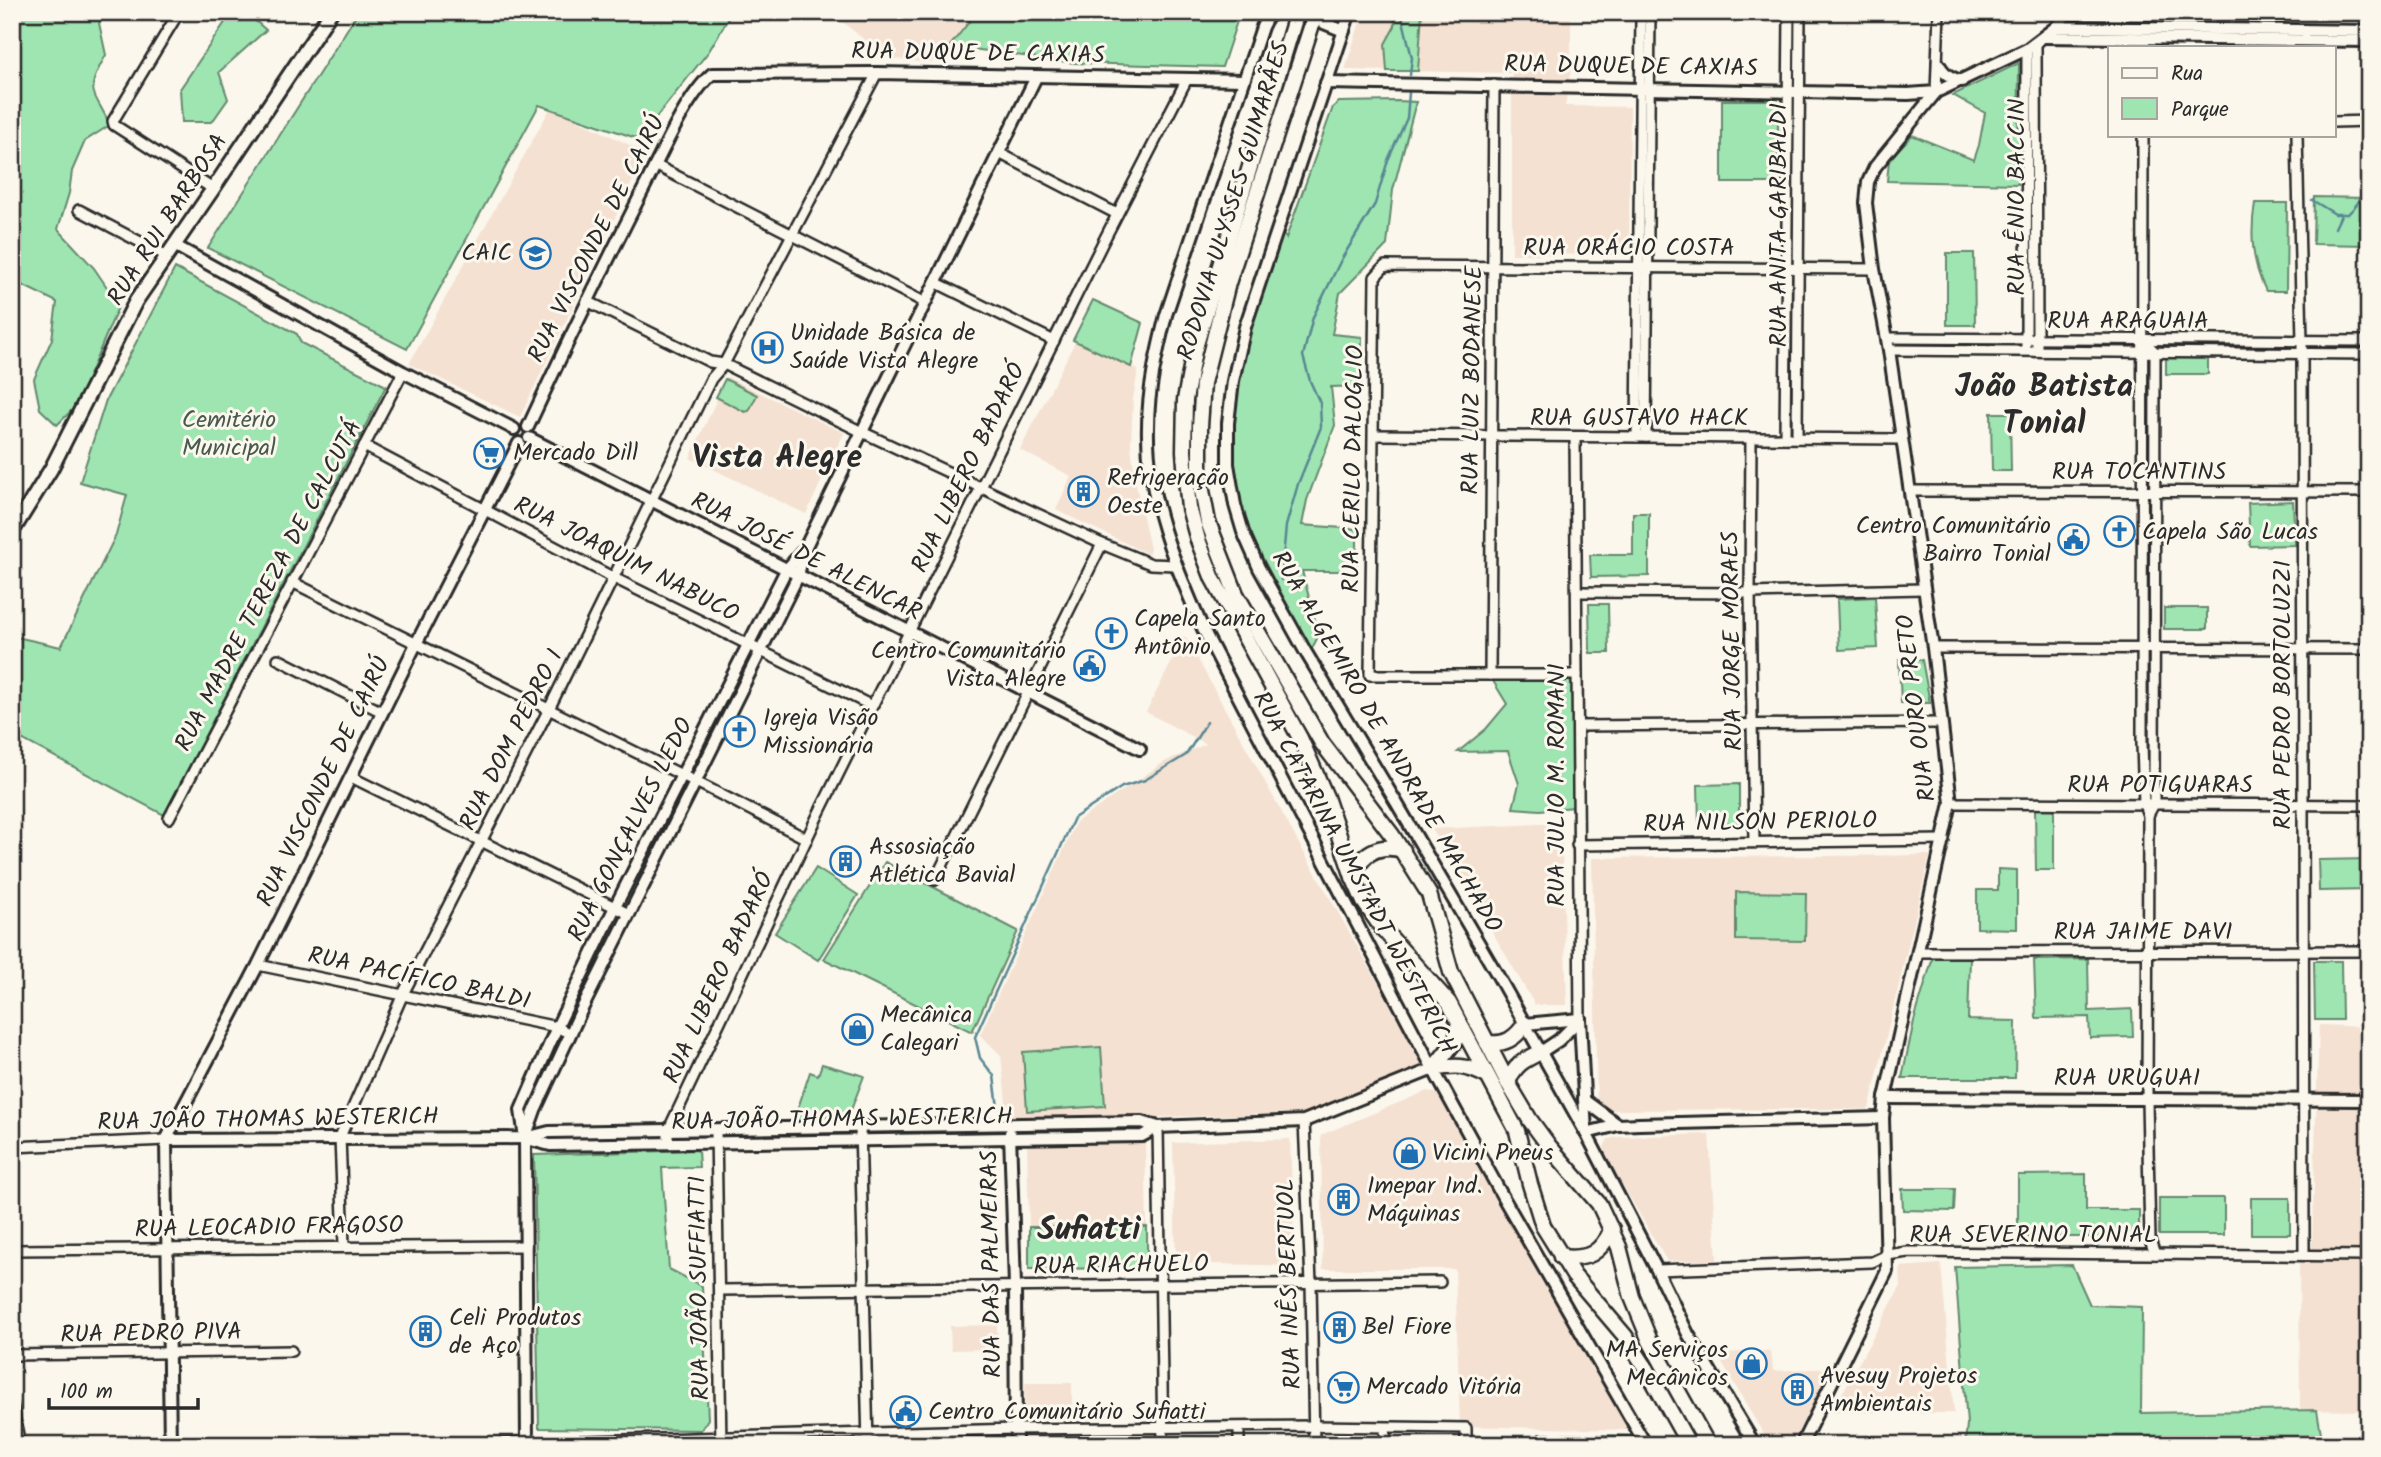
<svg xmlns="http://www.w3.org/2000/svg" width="2381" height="1457" font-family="Kalam,sans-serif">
<rect width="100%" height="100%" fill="#fbf7ec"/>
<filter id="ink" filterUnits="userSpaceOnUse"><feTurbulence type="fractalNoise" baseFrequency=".0143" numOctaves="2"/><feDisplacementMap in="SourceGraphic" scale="14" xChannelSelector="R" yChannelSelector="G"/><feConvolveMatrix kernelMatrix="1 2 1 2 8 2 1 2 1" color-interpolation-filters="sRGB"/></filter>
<g filter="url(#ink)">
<!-- built -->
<g fill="#f4e1d2">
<path d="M530 12H639L528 23Z"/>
<path d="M831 12H977L950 46 931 63 886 58Z"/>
<path d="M1363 12H1571V69L1565 106 1630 107 1629 255 1512 254V73L1345 70Z"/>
<path d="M551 107 646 153 520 417 409 364Z"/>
<path d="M1077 338 1138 370 1133 399 1131 444 1135 480 1150 549 1148 554 1056 510 1071 476 1020 450Z"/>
<path d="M727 377 844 433 806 514 690 458Z"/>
<path d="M1185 636 1298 842 1426 1067 1307 1113 1008 1121 1001 1055 980 1035 1076 822 1166 761 1206 744 1146 712Z"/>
<path d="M1561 823 1567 1005H1535L1432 829Z"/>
<path d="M1930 855 1869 1109 1597 1110 1592 858Z"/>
<path d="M2319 1025 2369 1027V1411L2300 1410 2299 1264 2312 1246Z"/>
<path d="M1427 1091 1439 1094 1628 1430 1460 1426 1455 1269H1323L1321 1135Z"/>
<path d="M1709 1134 1717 1260 1667 1261 1604 1153 1605 1145 1608 1139 1618 1137Z"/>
<path d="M1290 1139 1295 1266 1176 1263 1173 1143Z"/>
<path d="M1145 1143 1147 1227H1029L1027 1144Z"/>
<path d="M1941 1264 1954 1413 1832 1412 1901 1286 1900 1267Z"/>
<path d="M997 1325 998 1349 951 1350 950 1326Z"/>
<path d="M1771 1351 1773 1371 1831 1368 1791 1445H1770L1716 1353Z"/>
<rect x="1025" y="1383" width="47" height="34"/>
</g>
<!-- green -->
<g fill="#9fe5b2" stroke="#65886e" stroke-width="2">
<path d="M12 12H111L99 23 106 55C84 93 93 89 110 125L85 141 72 171 69 193 58 229 94 268 119 305 76 406 57 425 40 409 34 379 52 339 57 302 18 283 12 282Z"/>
<path d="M232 12H245L266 30 219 72 228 99 212 122H182L180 89Z"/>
<path d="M368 12H530L528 23 639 12H732L709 51 639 139 539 105 407 349 208 248 355 17Z"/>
<path d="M977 12H1240L1222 67 1075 63 950 46Z"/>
<path d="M1394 12H1422L1418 71H1387L1385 44 1395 26Z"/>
<path d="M2019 63 2018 184 1887 181 1889 160 1912 135 1974 160 1979 145 1985 113 1953 95Z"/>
<rect x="1722" y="100" width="56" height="83"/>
<path d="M1398 101 1416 102 1393 190 1387 245 1340 293 1332 334 1362 337 1361 386 1331 387 1335 425 1307 500 1302 525 1357 529V571H1302L1319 635 1310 652 1246 525 1230 464 1234 381 1279 228 1286 238 1333 107 1339 102Z"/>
<path d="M2314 197 2369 198V245L2313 244Z"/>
<path d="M2255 203H2287L2286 291H2266C2252 264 2250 233 2255 203Z"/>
<path d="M1947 253H1974L1975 325H1947Z"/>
<path d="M175 268 297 334 301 343 386 386 164 815 12 734V636L61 647 116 535 127 495 80 482 106 400Z"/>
<path d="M1093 300 1143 323 1131 367 1073 340Z"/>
<path d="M2166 356 2208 357V374H2166Z"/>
<path d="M725 379 757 395 749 411 745 412 716 397Z"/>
<path d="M1991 413H2010L2011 471H1992Z"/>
<path d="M2293 501 2295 545 2250 546 2248 503Z"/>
<path d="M1633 513H1649V576L1591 577 1590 555H1633Z"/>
<path d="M1875 597 1878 648 1839 650 1837 599Z"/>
<path d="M1589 604H1608L1609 653H1590Z"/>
<rect x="2164" y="608" width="43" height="21"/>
<path d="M1899 660H1922L1930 703H1901Z"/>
<path d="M1572 678 1574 807 1540 810 1513 808 1519 784 1508 751 1458 752 1486 729 1507 704 1493 681Z"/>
<path d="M1739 784V823L1699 824 1698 785Z"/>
<path d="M2035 809H2054V870H2036Z"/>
<path d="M2369 859V890L2319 891 2318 860Z"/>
<path d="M885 862 1018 931 972 1032 824 959Z"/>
<path d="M816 868 858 895 818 960 775 933Z"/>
<path d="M1998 869 2017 870V929L1977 928V890H1998Z"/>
<path d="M1736 892 1806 893 1805 941 1736 940Z"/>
<path d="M1933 957 1970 958 1968 1020 2016 1021 2015 1078H1902L1914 1021Z"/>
<path d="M2088 959 2089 1011 2132 1009 2133 1037 2090 1038 2089 1017 2036 1018 2034 960Z"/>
<path d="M2314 961H2341L2342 1020H2315Z"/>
<path d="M1101 1047 1105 1106 1027 1111 1023 1052Z"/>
<path d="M822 1064 864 1076 849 1115 794 1120 810 1072 818 1075Z"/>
<path d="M698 1150 699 1167 662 1168 669 1269 702 1286 708 1419 701 1430 539 1428 534 1155Z"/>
<path d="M2086 1174V1210H2139V1237H2018V1175Z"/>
<path d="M1902 1189H1955L1954 1211 1903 1210Z"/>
<rect x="2159" y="1198" width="65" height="37"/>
<rect x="2251" y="1198" width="39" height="36"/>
<path d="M1029 1227H1147V1268L1029 1269Z"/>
<path d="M2072 1265 2090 1305 2142 1307 2141 1413 2317 1410 2323 1445H1965L1967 1424 1955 1267Z"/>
<path d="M1539 1434 1632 1436 1636 1445H1539Z"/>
</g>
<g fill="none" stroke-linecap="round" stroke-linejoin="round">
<!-- stream -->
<g stroke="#598792" stroke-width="2.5">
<path d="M1401 12 1412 58 1410 75"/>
<path d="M2312 200 2335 214H2348C2365 198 2366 186 2369 164"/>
<path d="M2335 228 2341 215"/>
<path d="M1281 580 1286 526 1298 484 1321 427 1320 403 1310 381 1303 356 1313 317 1341 260 1375 204 1388 160 1407 118 1409 93"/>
<path d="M998 1108 994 1076 980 1058 975 1037 1074 818 1122 787 1145 780 1186 755 1207 722"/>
</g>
<defs>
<g id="minor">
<path d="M179 12 113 121 114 125 213 189"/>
<path d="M2036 44 2037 346"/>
<path d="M1936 92 1939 12"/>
<path d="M2334 122 2369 121"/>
<path d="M2143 135 2142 744 2144 804 2148 815 2147 1100 2150 1240 2155 1254"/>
<path d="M2297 135 2302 341 2304 1255"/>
<path d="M999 153 1117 214"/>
<path d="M655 165 924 302"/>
<path d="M79 210 167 256"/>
<path d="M935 282 1054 341"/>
<path d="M587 301 710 362 724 364 862 432 1102 544 1151 564 1175 565"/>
<path d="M1887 338 2369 341"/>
<path d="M2144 341 2155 352 2154 804 2148 815"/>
<path d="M2026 345 2027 49"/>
<path d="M1889 350 2369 354"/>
<path d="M1374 435 1902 439"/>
<path d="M1575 437 1580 1019"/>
<path d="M1637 437 1641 12"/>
<path d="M1646 437 1650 12"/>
<path d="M1751 438 1750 593 1754 842"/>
<path d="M1785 438 1789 12"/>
<path d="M1797 438 1800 12"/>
<path d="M364 446 614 578 872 706"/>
<path d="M1910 491 2369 492"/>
<path d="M292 582 710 789 807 839"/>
<path d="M1577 592 1750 593 1923 589"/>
<path d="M1933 648 2369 649"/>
<path d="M278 659 382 712"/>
<path d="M1490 675 1494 85"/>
<path d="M1577 675H1370L1375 277 1385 266 1874 269"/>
<path d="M1579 726 1941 723"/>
<path d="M351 777 629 914"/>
<path d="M1951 803 2369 805"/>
<path d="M169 818 403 372"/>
<path d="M1577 845 1944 840"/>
<path d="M935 880 1102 544"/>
<path d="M1917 952 2369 951"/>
<path d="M258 965 557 1027 570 1034"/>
<path d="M1304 1121 1311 1283 1314 1445"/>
<path d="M860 1126 868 1445"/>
<path d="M1158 1127 1163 1445"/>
<path d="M716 1130 721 1445"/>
<path d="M668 1143V1131L819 813 1103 242 1187 79"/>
<path d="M12 1147 166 1140"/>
<path d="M344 1245 340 1137 403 994 549 709 711 379 724 364 877 73"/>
<path d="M12 1250 526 1246"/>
<path d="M1657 1270 1872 1262 1887 1255 1908 1252 2369 1256"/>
<path d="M719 1290 1440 1282"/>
<path d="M12 1355 291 1351"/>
<path d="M12 1404 20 1445"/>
<path d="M1239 1428V1445"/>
<path d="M1385 1428 1386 1445"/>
<path d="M446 1445 1016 1429 1313 1426 1466 1428V1445"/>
</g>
<g id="tertiary">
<path d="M1275 12 1266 19 1262 27 1166 315C1157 352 1148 389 1148 427 1146 498 1175 565 1203 629L1433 1069 1504 1199 1646 1445"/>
<path d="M1350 12 1245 327 1233 381 1228 423V464L1235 505 1243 532 1259 568 1305 651 1396 802 1498 976 1586 1133 1657 1270 1688 1334 1755 1445"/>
<path d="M1324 23 1344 31"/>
<path d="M2056 27 2369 31"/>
<path d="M2044 37 2369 41"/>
<path d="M1938 63C1944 74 1950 78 1962 81"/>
<path d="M1326 83 1908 94 1936 92 2027 49 2056 27 2068 12"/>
<path d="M174 245 403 372 514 429"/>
<path d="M528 427C565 347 604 267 644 188 661 155 685 98 712 74L877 73 1244 80"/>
<path d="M529 438 1140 749"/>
<path d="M1580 1019 1586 1133 1618 1125 1639 1124 1883 1118"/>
<path d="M1525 1024 1580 1019"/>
<path d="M1541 1052 1559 1040 1580 1019"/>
<path d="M1885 1098 2369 1100"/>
<path d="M1584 1100 1618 1125"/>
<path d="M1010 1133 1015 1286 1016 1445"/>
<path d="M525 1138 535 1110 581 1011 798 576 804 550 1036 77"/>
<path d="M527 1139 550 1145 1142 1136 1158 1127"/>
<path d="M166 1140 525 1138 549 1132 1142 1122 1158 1127 1304 1121 1433 1069"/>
<path d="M170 1445 166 1140 258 965 416 644 519 443"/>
<path d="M527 1445 525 1138 521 1110 557 1027 615 907 786 570 802 552"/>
<path d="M1801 1445 1887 1271 1883 1118 1885 1098 1951 803 1933 648 1889 350 1874 269 1866 203 1868 182 1875 167 1936 92"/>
</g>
<path id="secondary" d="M12 532 51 469 136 301 213 189 331 12"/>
<g id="trunk">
<path d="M1297 12 1194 351 1185 400 1184 451 1186 479 1189 508 1198 540 1213 579 1300 738 1326 797 1353 877 1364 902 1382 928 1449 1003 1517 1131 1530 1184 1543 1226 1574 1276 1625 1336 1646 1368 1689 1445"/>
<path d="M1316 12 1228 283 1203 383 1200 426V480L1208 522 1236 594 1322 743 1392 835 1429 894 1451 972 1508 1083 1530 1120 1549 1146 1599 1204 1619 1247 1632 1297 1650 1341 1708 1445"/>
<path d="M1353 877C1361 853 1378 843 1403 850"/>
<path d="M1487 1043C1505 1045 1515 1039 1525 1024"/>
<path d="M1433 1069C1457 1065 1465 1065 1487 1076"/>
<path d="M1433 1069 1456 1040 1459 1023"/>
<path d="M1508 1083C1514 1065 1524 1060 1541 1052"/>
<path d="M1561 1257C1588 1260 1600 1254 1612 1229"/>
</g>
</defs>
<!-- minor casing -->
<use href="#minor" stroke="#2b2b2b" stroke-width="14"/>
<!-- tertiary casing -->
<use href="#tertiary" stroke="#2b2b2b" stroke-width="16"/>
<!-- secondary casing -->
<use href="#secondary" stroke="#2b2b2b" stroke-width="18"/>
<!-- trunk casing -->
<use href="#trunk" stroke="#2b2b2b" stroke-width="19"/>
<!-- minor -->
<use href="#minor" stroke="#fbf7ec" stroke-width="9"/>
<!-- tertiary -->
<use href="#tertiary" stroke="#fbf7ec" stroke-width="10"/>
<!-- secondary -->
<use href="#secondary" stroke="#fbf7ec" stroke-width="12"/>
<!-- trunk -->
<use href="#trunk" stroke="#fbf7ec" stroke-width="14"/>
</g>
</g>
<!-- icons -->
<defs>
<symbol id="school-ring" viewBox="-11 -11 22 22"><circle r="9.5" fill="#fbf7ec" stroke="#1f6fb2" stroke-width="1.5"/><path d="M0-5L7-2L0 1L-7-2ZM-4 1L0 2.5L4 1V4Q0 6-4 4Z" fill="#1f6fb2"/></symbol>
<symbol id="hospital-ring" viewBox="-11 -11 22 22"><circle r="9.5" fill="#fbf7ec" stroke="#1f6fb2" stroke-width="1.5"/><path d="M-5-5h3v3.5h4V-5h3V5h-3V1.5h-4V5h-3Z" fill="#1f6fb2"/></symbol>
<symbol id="supermarket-ring" viewBox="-11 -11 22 22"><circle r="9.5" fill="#fbf7ec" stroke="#1f6fb2" stroke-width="1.5"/><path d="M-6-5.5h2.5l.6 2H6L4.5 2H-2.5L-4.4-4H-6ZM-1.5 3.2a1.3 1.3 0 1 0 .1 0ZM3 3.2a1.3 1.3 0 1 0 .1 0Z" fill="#1f6fb2"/></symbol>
<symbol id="building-ring" viewBox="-11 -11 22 22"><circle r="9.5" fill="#fbf7ec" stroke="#1f6fb2" stroke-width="1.5"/><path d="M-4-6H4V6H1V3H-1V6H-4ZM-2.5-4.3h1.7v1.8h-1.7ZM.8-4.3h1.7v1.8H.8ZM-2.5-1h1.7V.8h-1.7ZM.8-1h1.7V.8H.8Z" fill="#1f6fb2"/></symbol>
<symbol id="church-ring" viewBox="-11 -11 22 22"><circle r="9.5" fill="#fbf7ec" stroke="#1f6fb2" stroke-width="1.5"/><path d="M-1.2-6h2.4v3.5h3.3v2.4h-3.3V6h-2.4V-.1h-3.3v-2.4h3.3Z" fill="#1f6fb2"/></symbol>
<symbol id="civic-ring" viewBox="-11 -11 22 22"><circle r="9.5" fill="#fbf7ec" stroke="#1f6fb2" stroke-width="1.5"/><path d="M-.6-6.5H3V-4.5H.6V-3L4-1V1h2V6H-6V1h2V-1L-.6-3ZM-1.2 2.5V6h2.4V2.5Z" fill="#1f6fb2"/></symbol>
<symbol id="shop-ring" viewBox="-11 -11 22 22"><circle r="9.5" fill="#fbf7ec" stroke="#1f6fb2" stroke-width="1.5"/><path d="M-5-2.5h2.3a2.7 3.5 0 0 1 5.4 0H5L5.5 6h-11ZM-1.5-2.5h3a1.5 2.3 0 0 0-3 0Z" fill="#1f6fb2"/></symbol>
</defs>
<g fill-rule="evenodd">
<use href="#school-ring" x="518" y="236" width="35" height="35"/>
<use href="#hospital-ring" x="750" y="330" width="35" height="35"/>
<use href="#supermarket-ring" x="472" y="436" width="35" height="35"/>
<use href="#building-ring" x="1066" y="474" width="35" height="35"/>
<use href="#church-ring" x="2102" y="514" width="35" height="35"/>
<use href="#civic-ring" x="2056" y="522" width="35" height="35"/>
<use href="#church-ring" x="1094" y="616" width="35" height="35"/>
<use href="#civic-ring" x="1072" y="648" width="35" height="35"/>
<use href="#church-ring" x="722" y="714" width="35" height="35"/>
<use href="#building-ring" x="828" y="844" width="35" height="35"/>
<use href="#shop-ring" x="840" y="1012" width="35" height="35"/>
<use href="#shop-ring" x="1392" y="1136" width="35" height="35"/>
<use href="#building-ring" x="1326" y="1182" width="35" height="35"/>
<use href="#building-ring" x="1322" y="1310" width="35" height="35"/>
<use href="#building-ring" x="408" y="1314" width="35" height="35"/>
<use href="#shop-ring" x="1734" y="1346" width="35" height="35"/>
<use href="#supermarket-ring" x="1326" y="1370" width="35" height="35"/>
<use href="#building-ring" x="1780" y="1372" width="35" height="35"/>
<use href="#civic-ring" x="888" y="1394" width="35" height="35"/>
</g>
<g text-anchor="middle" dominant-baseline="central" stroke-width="6" stroke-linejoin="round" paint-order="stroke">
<!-- street labels -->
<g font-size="24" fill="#2b2b2b" stroke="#fbf7ec">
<text transform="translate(978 54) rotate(1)">RUA DUQUE DE CAXIAS</text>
<text transform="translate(1631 67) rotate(1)">RUA DUQUE DE CAXIAS</text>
<text transform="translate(2017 197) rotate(-90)">RUA ÊNIO BACCIN</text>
<text transform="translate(1234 201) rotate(-73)">RODOVIA ULYSSES GUIMARÃES</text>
<text transform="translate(168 220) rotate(-57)">RUA RUI BARBOSA</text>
<text transform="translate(1779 225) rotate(-90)">RUA ANITA GARIBALDI</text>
<text transform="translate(597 239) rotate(-63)">RUA VISCONDE DE CAIRÚ</text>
<text x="1629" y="248">RUA ORÁCIO COSTA</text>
<text x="2128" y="321">RUA ARAGUAIA</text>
<text transform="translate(1473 380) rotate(-89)">RUA LUIZ BODANESE</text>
<text x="1639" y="418">RUA GUSTAVO HACK</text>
<text transform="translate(969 468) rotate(-64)">RUA LIBERO BADARÓ</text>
<text transform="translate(1354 469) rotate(-89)">RUA CERILO DALOGLIO</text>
<text x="2139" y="472">RUA TOCANTINS</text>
<text transform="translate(806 557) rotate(27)">RUA JOSÉ DE ALENCAR</text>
<text transform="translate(626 560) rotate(27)">RUA JOAQUIM NABUCO</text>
<text transform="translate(269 586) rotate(-62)">RUA MADRE TEREZA DE CALCUTÁ</text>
<text transform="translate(1733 641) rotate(-91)">RUA JORGE MORAES</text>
<text transform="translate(2283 695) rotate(-90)">RUA PEDRO BORTOLUZZI</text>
<text transform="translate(1917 708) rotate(-97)">RUA OURO PRETO</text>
<text transform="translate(512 740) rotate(-63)">RUA DOM PEDRO I</text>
<text transform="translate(1386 742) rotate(60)">RUA ALGEMIRO DE ANDRADE MACHADO</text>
<text transform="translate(324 782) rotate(-64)">RUA VISCONDE DE CAIRÚ</text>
<text transform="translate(1557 785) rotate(-90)">RUA JULIO M. ROMANI</text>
<text x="2160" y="785">RUA POTIGUARAS</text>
<text transform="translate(1760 823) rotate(-1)">RUA NILSON PERIOLO</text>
<text transform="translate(631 830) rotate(-63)">RUA GONÇALVES LEDO</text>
<text transform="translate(1354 873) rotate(62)">RUA CATARINA UMSTADT WESTERICH</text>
<text x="2143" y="932">RUA JAIME DAVI</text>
<text transform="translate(719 978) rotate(-65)">RUA LIBERO BADARÓ</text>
<text transform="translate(419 979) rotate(12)">RUA PACÍFICO BALDI</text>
<text x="2127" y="1078">RUA URUGUAI</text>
<text transform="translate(268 1120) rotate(-1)">RUA JOÃO THOMAS WESTERICH</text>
<text transform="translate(842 1120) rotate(-1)">RUA JOÃO THOMAS WESTERICH</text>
<text transform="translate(269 1228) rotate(-1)">RUA LEOCADIO FRAGOSO</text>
<text x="2033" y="1235">RUA SEVERINO TONIAL</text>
<text transform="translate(992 1264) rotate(-91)">RUA DAS PALMEIRAS</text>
<text transform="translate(1121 1266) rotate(-1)">RUA RIACHUELO</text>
<text transform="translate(1290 1284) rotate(-92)">RUA INÊS BERTUOL</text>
<text transform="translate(700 1288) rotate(-91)">RUA JOÃO SUFFIATTI</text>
<text transform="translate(151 1334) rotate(-1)">RUA PEDRO PIVA</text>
</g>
<!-- poi labels -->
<g font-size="24" fill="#2b2b2b" stroke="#fbf7ec" text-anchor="start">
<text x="512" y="253" text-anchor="end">CAIC</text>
<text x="790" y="333">Unidade Básica de<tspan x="790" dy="28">Saúde Vista Alegre</tspan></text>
<text x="513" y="453">Mercado Dill</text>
<text x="1107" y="478">Refrigeração<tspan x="1107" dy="28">Oeste</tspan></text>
<text x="2051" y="526" text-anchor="end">Centro Comunitário<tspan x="2051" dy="28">Bairro Tonial</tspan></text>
<text x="2142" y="532">Capela São Lucas</text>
<text x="1134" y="619">Capela Santo<tspan x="1134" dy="28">Antônio</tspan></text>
<text x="1066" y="651" text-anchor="end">Centro Comunitário<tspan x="1066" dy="28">Vista Alegre</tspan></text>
<text x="763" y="718">Igreja Visão<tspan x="763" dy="28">Missionária</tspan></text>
<text x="869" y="847">Assosiação<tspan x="869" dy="28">Atlética Bavial</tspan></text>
<text x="880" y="1015">Mecânica<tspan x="880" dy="28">Calegari</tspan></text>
<text x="1432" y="1153">Vicini Pneus</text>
<text x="1367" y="1186">Imepar Ind.<tspan x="1367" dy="28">Máquinas</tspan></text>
<text x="449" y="1318">Celi Produtos<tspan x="449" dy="28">de Aço</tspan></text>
<text x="1362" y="1327">Bel Fiore</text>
<text x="1728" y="1350" text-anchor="end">MA Serviços<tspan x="1728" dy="28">Mecânicos</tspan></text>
<text x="1820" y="1376">Avesuy Projetos<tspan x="1820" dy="28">Ambientais</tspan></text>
<text x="1366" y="1387">Mercado Vitória</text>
<text x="928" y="1412">Centro Comunitário Sufiatti</text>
</g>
<!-- park labels -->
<g font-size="24" fill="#485a4d" stroke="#fbf7ec">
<text x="229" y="420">Cemitério<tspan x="229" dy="28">Municipal</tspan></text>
</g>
<!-- district labels -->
<g font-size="32" font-weight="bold" fill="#2b2b2b" stroke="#fbf7ec">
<text x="2044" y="387">João Batista<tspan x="2044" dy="37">Tonial</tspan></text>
<text x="777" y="458">Vista Alegre</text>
<text x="1089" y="1230">Sufiatti</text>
</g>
</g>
<!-- margin -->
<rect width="2381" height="1457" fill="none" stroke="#fbf7ec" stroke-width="42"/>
<rect x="21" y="21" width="2339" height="1415" fill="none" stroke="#2b2b2b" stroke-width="2.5" filter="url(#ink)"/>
<!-- legend -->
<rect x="2108" y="46" width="228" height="91" fill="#fbf7ec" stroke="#a8a59f" stroke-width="2"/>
<rect x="2122" y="68" width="35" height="10" fill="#fbf7ec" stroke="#a8a59f" stroke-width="2"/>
<text x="2171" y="80" font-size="21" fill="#2b2b2b">Rua</text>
<rect x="2122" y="98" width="35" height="21" fill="#9fe5b2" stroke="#a8a59f" stroke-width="2"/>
<text x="2171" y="116" font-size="21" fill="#2b2b2b">Parque</text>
<!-- scale -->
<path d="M49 1398v10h149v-10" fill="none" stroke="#2b2b2b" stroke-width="3.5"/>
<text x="60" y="1398" font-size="21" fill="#2b2b2b" stroke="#fbf7ec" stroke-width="5" paint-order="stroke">100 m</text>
</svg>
